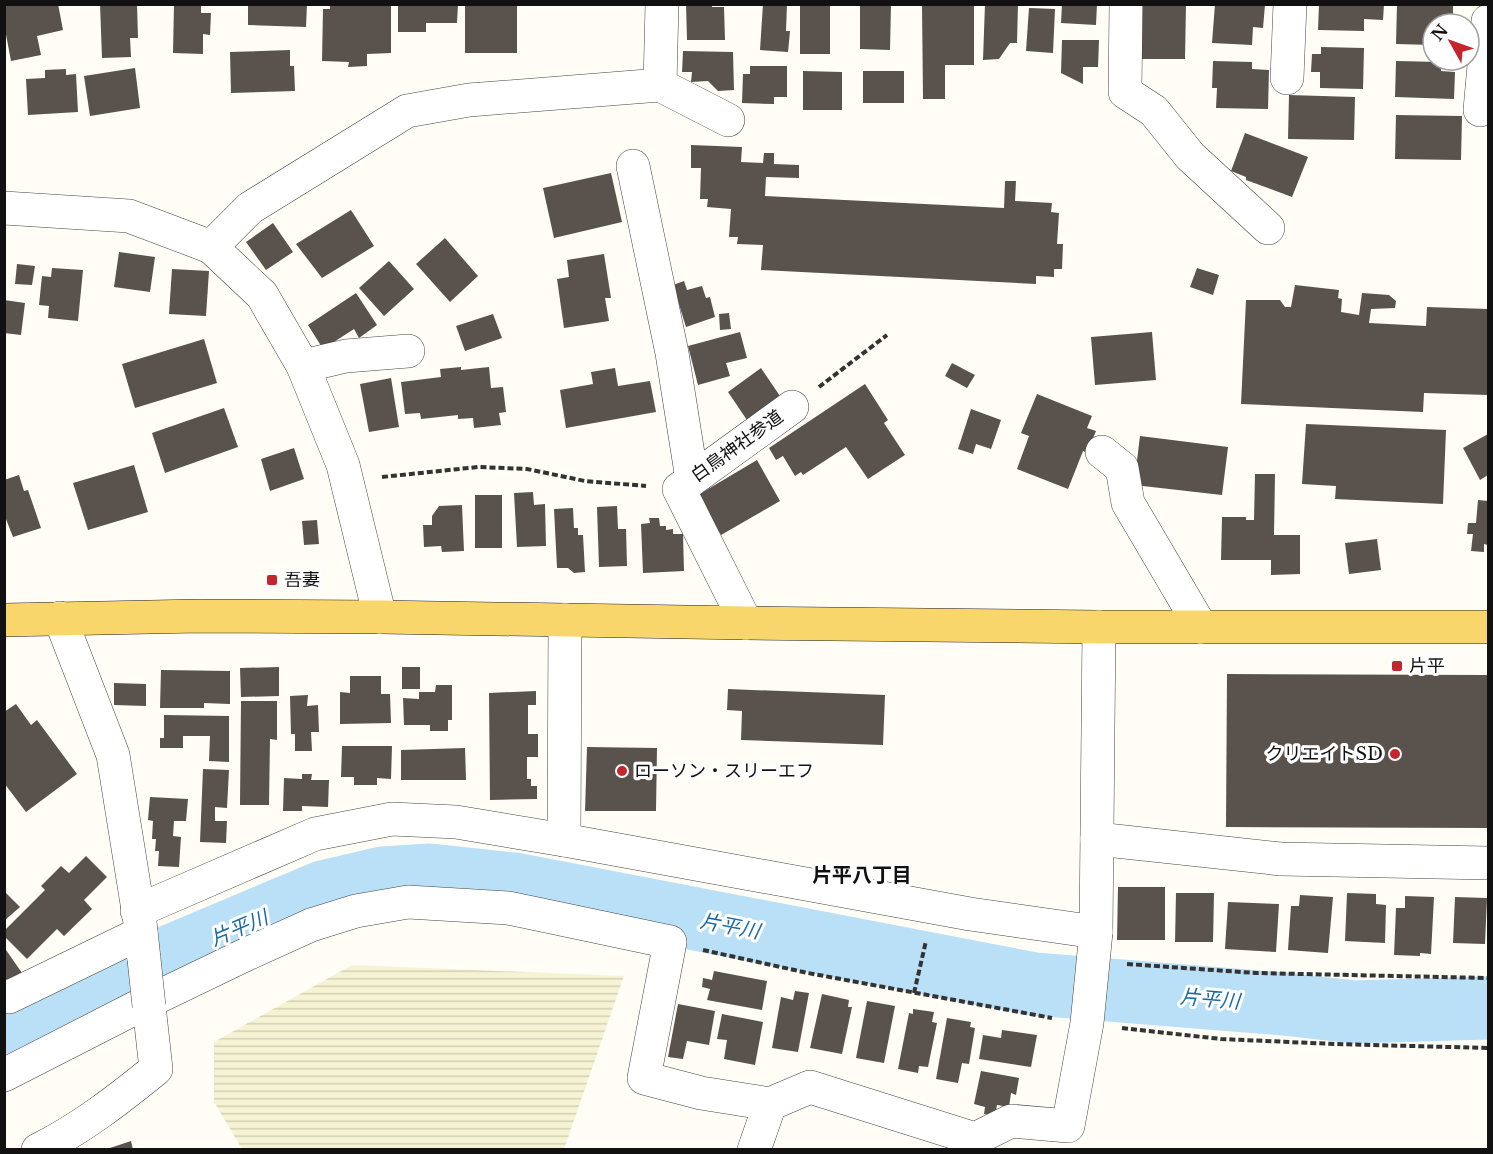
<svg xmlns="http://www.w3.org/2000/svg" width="1493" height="1154" font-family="'Libre Baskerville','Noto Sans JP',serif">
<defs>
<pattern id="farmland-rules" width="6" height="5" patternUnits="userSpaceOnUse" patternTransform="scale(1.5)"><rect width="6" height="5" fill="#f6f3d4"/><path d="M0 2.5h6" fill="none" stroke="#d2cfb5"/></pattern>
</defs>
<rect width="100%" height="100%" fill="#fffdf5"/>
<!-- farmland -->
<path fill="url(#farmland-rules)" d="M352 965 624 976 564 1149H242L214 1102V1042Z"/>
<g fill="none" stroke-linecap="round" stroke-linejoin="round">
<!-- river -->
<path stroke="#b9e0f7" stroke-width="63" d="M4 1041 76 996 323 892 383 878 430 875 514 884 1034 984 1284 1004 1354 1012 1488 1008"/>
</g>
<!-- building -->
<g fill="#5a524d">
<path d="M4 4H58L63 30 37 36 41 55 11 61 4 24Z"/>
<path d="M100 4H137L138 38H130L131 57 102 58Z"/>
<path d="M174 4H201V13H211L210 35 203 34V54L173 53Z"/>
<path d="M248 4H307L306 27 248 25Z"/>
<path d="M330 4H391V53L367 54V66L348 67 349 62 322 61 323 9H330Z"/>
<path d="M398 4H458L457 23H426V32H398Z"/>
<rect x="465" y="4" width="52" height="49"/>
<path d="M686 4H712V7H724L725 40H687Z"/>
<path d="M763 4H787L786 31H790L788 52 760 50Z"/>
<path d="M811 4H830V54H800V6H811Z"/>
<path d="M860 4H891L890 50 860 49Z"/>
<path d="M922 4H974V65H945V99H923Z"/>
<path d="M985 4H1018L1017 43H1010L999 59 983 60Z"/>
<path d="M1062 4H1097L1096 25 1061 23Z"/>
<path d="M1140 4H1186L1185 59H1140Z"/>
<path d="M1215 4 1265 5 1263 28 1253 27 1252 45 1212 43Z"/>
<path d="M1319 4H1384L1383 20 1364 19V31L1318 30Z"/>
<path d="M1397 4H1453V24H1433V45L1396 44Z"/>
<path d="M1029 8 1055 9 1053 53 1026 51Z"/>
<path d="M1062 40H1099L1098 67H1083V84L1061 73Z"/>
<path d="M1321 47 1364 48 1363 89 1320 88V72H1311L1312 54H1321Z"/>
<path d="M290 50V66H294L295 91 231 93 230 52Z"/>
<path d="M683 51 733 52 734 90 718 91 708 81 691 82 692 72H682Z"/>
<path d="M1213 61 1252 62V69L1269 70 1268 109 1216 108 1217 88H1212Z"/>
<path d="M1396 61 1441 62V71L1455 72 1454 99 1395 97Z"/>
<path d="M750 66H787V97H774V104L742 103 743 74H750Z"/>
<path d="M135 68 140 108 90 116 84 76Z"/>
<path d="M66 69V75L76 74 78 112 28 115 26 79 45 78V70Z"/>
<path d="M803 71 842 72V110H803Z"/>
<rect x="863" y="71" width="41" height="32"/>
<path d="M1289 95 1355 97 1354 140 1288 139Z"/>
<path d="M1396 115 1462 116 1461 160 1395 159Z"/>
<path d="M1245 133 1308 157 1292 197 1246 180V177L1231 171Z"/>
<path d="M691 145 742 147 741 162 763 163 764 153H774V164L799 165V178L766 177 765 196 1004 208 1005 181H1016L1015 201 1052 203 1051 212 1059 213 1057 244H1063L1062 269H1054V277L1036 276V284L761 270 763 245 737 244 738 237H729L731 209 707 207 708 199H700L701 168H691Z"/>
<path d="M611 173 622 222 554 238 543 188Z"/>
<path d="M351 210 374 246 322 278 296 244Z"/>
<path d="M273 223 293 252 266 270 246 242Z"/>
<path d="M445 238 478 276 450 302 416 264Z"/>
<path d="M119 252 155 257 150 292 114 287Z"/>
<path d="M604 254 611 298H605L609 321 564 328 557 279 569 277 567 260Z"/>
<path d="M389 261 414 289 384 316 359 288Z"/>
<path d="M17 264 35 266 32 285 15 284Z"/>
<path d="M52 268 83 270 78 321 48 318 49 306 39 305 42 276 51 277Z"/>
<path d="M1197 268 1219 275 1213 295 1190 287Z"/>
<path d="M172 269 209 271 206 316 169 314Z"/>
<path d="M684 281 687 290 702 286 706 298 710 297 715 317 686 327 673 285Z"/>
<path d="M1295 285 1339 290 1338 298 1342 299 1341 312 1359 315 1362 293 1389 295 1396 301 1395 308 1371 309 1369 323 1426 326 1427 307 1488 309V395L1424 393 1423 412 1241 404 1246 300H1280L1285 307H1291Z"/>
<path d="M356 293 377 325 359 338 354 329 323 349 308 325Z"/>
<path d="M4 300 25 303 21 335 4 333Z"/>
<path d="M729 313 731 329 720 330 719 314Z"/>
<path d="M493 314 502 338 465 351 456 326Z"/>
<path d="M740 332 747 358 726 363 730 376 698 385 688 346Z"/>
<path d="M1152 332 1156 380 1095 385 1091 337Z"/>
<path d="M204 339 217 383 135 408 122 364Z"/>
<path d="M952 363 975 375 967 388 945 376Z"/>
<path d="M461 367V370L489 367 491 388 503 387 506 412 499 413 501 425 474 428 473 418 458 419V415L421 419 420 413 405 414 401 382 441 377 440 369Z"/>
<path d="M615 368 618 386 650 381 656 412 566 428 560 390 593 384 591 372Z"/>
<path d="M761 368 784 402 751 426 728 392Z"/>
<path d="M391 378 399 427 369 432 360 384Z"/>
<path d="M865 384 888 420 884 423 905 455 868 479 846 447 803 475 801 472 795 476 783 456 776 460 769 448Z"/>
<path d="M1037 394 1092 416 1087 428 1096 431 1087 453 1083 451 1068 489 1017 469 1029 436 1021 433Z"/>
<path d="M224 408 238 447 165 473 152 433Z"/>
<path d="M971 409 1001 420 991 449 976 444 973 454 958 449Z"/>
<path d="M1306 424 1446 430 1443 504 1335 499 1336 486 1302 484Z"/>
<path d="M1488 434V475L1480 480 1463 448Z"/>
<path d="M1140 436 1228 447 1222 495 1134 485Z"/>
<path d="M294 448 304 479 270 491 261 459Z"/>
<path d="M757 460 780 501 721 535 698 495Z"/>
<path d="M134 465 148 512 88 530 73 483Z"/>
<path d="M1255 474H1275L1274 535H1300V574L1271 575V560H1221L1222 517H1246V520H1254Z"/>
<path d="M19 475 24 491 28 490 41 528 13 537 4 514V480Z"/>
<path d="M533 492 534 505 545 504 546 546 517 547 514 493Z"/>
<rect x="475" y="495" width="27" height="53"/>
<path d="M1478 500 1488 501V545L1484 544V552L1471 551 1473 534H1467L1468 523H1476Z"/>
<path d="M462 505 464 551 442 552 441 546 424 547 423 525H432V516L439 506Z"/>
<path d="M617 506 618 529H626L627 566 599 567 597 507Z"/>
<path d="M573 508 574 528H578V535H583L585 572 574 573 568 568H557L554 509Z"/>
<path d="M649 518H659L660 526H666V530L673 529V534H683L684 571 643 573 641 524 650 523Z"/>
<path d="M317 520 319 544 304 545 302 521Z"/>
<path d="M1377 539 1381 570 1349 574 1345 543Z"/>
<path d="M279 667V696L241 697 240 668Z"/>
<rect x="402" y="667" width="18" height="22"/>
<path d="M161 670 230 671V704L204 703V708H160Z"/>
<path d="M1227 674 1488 675V828L1226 827Z"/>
<path d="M350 676H381V694H390L391 723 340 724V692L350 693Z"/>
<path d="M114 683 146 684V706L114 705Z"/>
<path d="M436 685H452V720H448V731H430V725H404L403 698 419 699V692H435Z"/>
<path d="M728 689 885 695 883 745 741 740 742 711 727 710Z"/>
<path d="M536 691V705H528V734H538V757H527V779H531V786H537V799L490 800 489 693Z"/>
<path d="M308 695 307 706 318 705 319 732H311L312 751H295V734H291L290 696Z"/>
<path d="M241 701H277V740L270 739 269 805H240Z"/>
<path d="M16 704 31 725 37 720 77 774 26 812 4 783V712Z"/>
<path d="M164 715 229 716V762L209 761 210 736H183V748H160V738H164Z"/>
<path d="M342 746H392L391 779 377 778V785H354V777H341Z"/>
<path d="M587 747 657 748 656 811H585Z"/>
<path d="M465 748 466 780H401V750Z"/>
<path d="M203 769 229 770 227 808 215 807V821H227L226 843 200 842Z"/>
<path d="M302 774H312L311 780H329L328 807 302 806V811H283L284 778 302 779Z"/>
<path d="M150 797 188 799 186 821H174L173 836 181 837 179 867 158 866 159 851H155L156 839H152L153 821 148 820Z"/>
<path d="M86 856 107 877 84 900 92 909 64 936 57 929 27 959 4 936V931L45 890 41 886 61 866 69 873Z"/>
<path d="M1118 887H1165V940H1117Z"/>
<path d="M6 893 20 907 4 921V894Z"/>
<path d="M1176 893H1214L1213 942H1175Z"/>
<path d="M1347 893 1376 894V904L1386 905 1385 943 1345 941Z"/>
<path d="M1300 895 1333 897 1328 953 1288 950 1291 906H1299Z"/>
<path d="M1405 896 1434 897 1431 954 1420 953V956L1394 955 1396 908H1405Z"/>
<path d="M1455 897 1487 898 1485 944 1453 943Z"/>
<path d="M1228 902 1279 904 1276 952 1225 949Z"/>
<path d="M4 947 22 973 4 985Z"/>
<path d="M714 971 767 981 762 1010 707 1000 710 989 702 987 703 978 712 980Z"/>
<path d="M795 991 809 993 798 1052 772 1048 781 997 793 1000Z"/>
<path d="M822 994 849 1000 848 1007H852L842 1054 810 1048Z"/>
<path d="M867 1001 895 1006 884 1063 856 1058Z"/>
<path d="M678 1004 715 1011 709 1045 687 1041 683 1059 668 1057Z"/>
<path d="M913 1009 934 1012 932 1022 937 1023 928 1067 919 1066 918 1073 898 1069 909 1013 913 1014Z"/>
<path d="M722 1014 763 1022 755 1065 724 1059 727 1040 717 1039Z"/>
<path d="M947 1018 971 1022 970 1027 975 1028 969 1064 962 1063 958 1083 936 1079Z"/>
<path d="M1002 1030 1037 1035 1031 1067 979 1059 983 1035 1001 1038Z"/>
<path d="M981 1071 1019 1078 1016 1095 1011 1093 1009 1107 997 1105 995 1116 984 1114 985 1107 974 1104Z"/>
<path d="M131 1141 133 1150H107V1149Z"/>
</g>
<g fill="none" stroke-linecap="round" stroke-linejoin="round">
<defs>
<g id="minor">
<path d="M1126 4 1125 92 1154 111 1190 156 1268 228"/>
<path d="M1287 78 1290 4"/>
<path d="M660 85 728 120"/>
<path d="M1480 110 1488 21"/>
<path d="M633 166 672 353 692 479"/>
<path d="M4 208 129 216 211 247 262 295 303 366 343 465 380 617"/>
<path d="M211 247 250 208 407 111 469 100 660 85 662 4"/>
<path d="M303 366 346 356 408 351"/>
<path d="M1102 452 1122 468 1128 503 1201 627"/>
<path d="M60 618 113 755 140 922 144 959"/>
<path d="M746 623 679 489 792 407"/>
<path d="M1097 839 1281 859 1488 863"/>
<path d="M564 840 565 620"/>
<path d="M137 911 315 834 392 819 456 822 564 840 970 914 1096 932"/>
<path d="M4 996 9 997 141 933"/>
<path d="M4 1075 137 1007 247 954 311 925 356 911 408 902 508 908 670 942 644 1078 701 1093 770 1104 810 1087 975 1139 1011 1121 1068 1126 1087 1023 1096 932 1099 627"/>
<path d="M38 1150C82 1128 119 1099 156 1069L149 1006"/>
<path d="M754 1150 770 1104"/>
</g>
<path id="major" d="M4 620 199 616 380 617 746 623 1099 627H1488"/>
</defs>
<!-- minor casing -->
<use href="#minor" stroke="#444" stroke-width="34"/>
<!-- major casing -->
<use href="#major" stroke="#222" stroke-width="34"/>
<!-- path -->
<g stroke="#333" stroke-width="4" stroke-dasharray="6 3" stroke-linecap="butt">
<path d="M819 387 887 335"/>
<path d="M382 477 478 467 527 469 585 481 646 486"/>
<path d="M703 950 808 973 1052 1018"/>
<path d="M1127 964 1256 973 1488 978"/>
<path d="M914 993 926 941"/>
<path d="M1122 1028 1221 1039 1335 1044 1488 1048"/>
</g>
<!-- minor -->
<use href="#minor" stroke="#fff" stroke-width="33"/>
<!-- major -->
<use href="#major" stroke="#f9d66b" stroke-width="33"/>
<defs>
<path id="minor-bridge" d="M144 959 149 1006"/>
</defs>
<!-- minor-bridge casing -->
<use href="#minor-bridge" stroke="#444" stroke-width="34" stroke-linecap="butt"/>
<!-- minor-bridge -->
<use href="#minor-bridge" stroke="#fff" stroke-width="33"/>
</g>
<!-- markers -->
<g fill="#c4262e" stroke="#fff" stroke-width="2">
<rect x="266" y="574" width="12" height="12" rx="3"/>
<rect x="1391" y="660" width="12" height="12" rx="3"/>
<circle cx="1395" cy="754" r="6"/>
<circle cx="622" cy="771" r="6"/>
</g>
<g text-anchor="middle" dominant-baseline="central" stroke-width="6" stroke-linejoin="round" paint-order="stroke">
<!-- street labels -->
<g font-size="18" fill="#111" stroke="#fff">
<text transform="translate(737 446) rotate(-36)">白鳥神社参道</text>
</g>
<!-- poi labels -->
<g font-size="18" fill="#111" stroke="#fff" text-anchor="start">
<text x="284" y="580">吾妻</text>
<text x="1409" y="666">片平</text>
<text x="1383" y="754" text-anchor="end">クリエイトSD</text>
<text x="634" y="771">ローソン・スリーエフ</text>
</g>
<!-- neighbourhood labels -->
<g font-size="20" font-weight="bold" fill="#111" stroke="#fff">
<text x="862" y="875">片平八丁目</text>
</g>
<!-- water labels -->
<g font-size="20" font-style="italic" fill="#1768a6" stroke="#fff">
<text transform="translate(730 926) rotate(11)">片平川</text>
<text transform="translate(239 928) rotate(-23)">片平川</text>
<text transform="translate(1210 999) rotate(5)">片平川</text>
</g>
</g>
<!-- border -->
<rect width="1493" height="1154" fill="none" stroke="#111111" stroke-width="12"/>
<!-- north arrow -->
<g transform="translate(1451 42) rotate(310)"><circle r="28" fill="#ffffff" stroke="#a0a0a0" stroke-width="1.5"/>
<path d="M0-4.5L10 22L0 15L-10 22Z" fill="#c4262e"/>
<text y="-9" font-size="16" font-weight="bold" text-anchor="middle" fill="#111111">N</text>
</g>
</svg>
